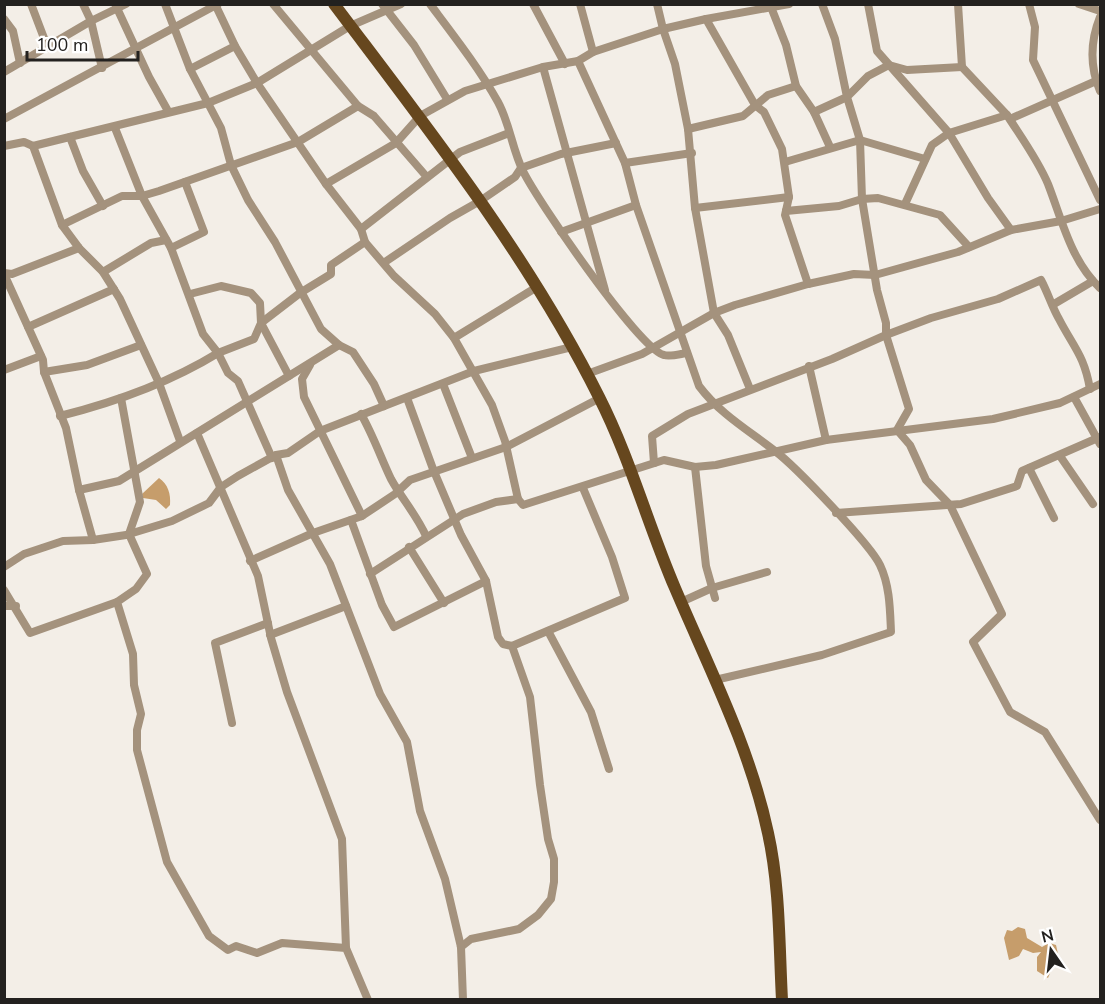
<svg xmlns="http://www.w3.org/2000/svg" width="1105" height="1004" font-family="'Nunito Sans',sans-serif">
<rect width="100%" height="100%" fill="#f3eee7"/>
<!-- water -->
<g fill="#c69d6b">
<path d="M159 478C168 484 171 494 170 505L166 509 156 500 143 498 142 494Z"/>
<path d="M1018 927 1025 929 1027 938 1042 947 1049 943 1056 945 1058 954 1048 978 1037 971V957L1041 952 1033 953 1023 949 1019 956 1009 960 1004 938 1007 930 1012 931Z"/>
</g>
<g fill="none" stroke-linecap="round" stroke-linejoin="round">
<!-- street -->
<g stroke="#a4927d" stroke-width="8">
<path d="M31 4 47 46"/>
<path d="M83 4 91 21 102 68"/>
<path d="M165 4 190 69 221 128 231 165 248 200 275 242 321 329 339 345 353 352 374 384 384 406"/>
<path d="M215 4 235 46 257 83 326 184 361 229 365 242 394 276 435 314 454 338 492 405 505 441 518 499 523 505 664 460 695 467 716 465 826 440 993 419 1060 403 1100 384"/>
<path d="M273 4 358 106 374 116 426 176"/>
<path d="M382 4 414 45 447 99"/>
<path d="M430 4C454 36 479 68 498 102 510 124 512 149 523 171 537 200 639 349 664 355 670 357 680 354 687 353"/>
<path d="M533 4 565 64"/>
<path d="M580 4 593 52"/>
<path d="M657 4 663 29 706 19 755 105 764 112 782 149 789 197 785 215 808 284"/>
<path d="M868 4 877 51 949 133 988 198 1011 230"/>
<path d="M958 4 962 67 907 70 889 65 868 76 847 97 860 140 862 199 877 290 886 323V335L909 409 897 430 910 445 926 480 950 505 1002 614 973 642 1010 712 1045 732 1100 820"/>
<path d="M1029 4 1035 27 1033 60 1100 200"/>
<path d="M1079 4 1100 11"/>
<path d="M116 6 149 77 168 111"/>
<path d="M771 7 786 45 796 86 814 112 830 147"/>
<path d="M1100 17C1090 42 1090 67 1100 91"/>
<path d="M4 19 13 31 20 63"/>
<path d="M706 19 789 4"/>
<path d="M578 61 625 163 636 205 699 386C720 414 748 430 775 451 795 466 870 544 880 565 890 586 890 610 891 632L822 655 715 680"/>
<path d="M543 67 605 290"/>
<path d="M190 69 235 46"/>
<path d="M4 72 91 21 126 4"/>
<path d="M814 112 847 97 835 39 822 4"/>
<path d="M1007 115C1021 137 1038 160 1048 184 1062 220 1071 261 1100 288"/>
<path d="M4 119 218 4"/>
<path d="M1010 119 1096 81"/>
<path d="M115 128 142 196 171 248 203 334 218 353 254 339 261 323 300 293 331 274V265L365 242"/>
<path d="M688 129 743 116 768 95 796 86"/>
<path d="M70 137 83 171 103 206"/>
<path d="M4 146 24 142 33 146 208 103 257 83 350 26 401 4"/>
<path d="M33 146 62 225 79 248 103 272 120 299 159 383 180 441"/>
<path d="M785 162 860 140 925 159"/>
<path d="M625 163 692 153"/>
<path d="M326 184 396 143 420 116 465 91 543 67 578 61 593 52 663 29 675 64 688 129 695 208 714 313 728 335 750 389"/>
<path d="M905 204 932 145 949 133 1007 115 962 67"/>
<path d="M695 208 789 197"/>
<path d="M786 211 839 206 862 199 878 198 940 215 969 247"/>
<path d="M62 225 122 196H142L159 191 298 142 358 106"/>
<path d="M361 229 460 152 509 133"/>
<path d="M561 232 636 205"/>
<path d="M171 248 204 232 185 182"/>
<path d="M385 262 450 218 480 201 515 177 521 168 561 154 616 143"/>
<path d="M103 272 151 243 166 240"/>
<path d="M4 273 12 274 79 248"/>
<path d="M4 274 43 360 44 372 66 428 79 490 93 540"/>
<path d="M190 294 221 286 251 293 260 303 261 323 289 376"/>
<path d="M1054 304 1093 281"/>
<path d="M28 327 114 289"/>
<path d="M454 338 537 287"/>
<path d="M310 365 302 379 304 397 362 516"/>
<path d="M809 366 826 440"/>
<path d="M4 370 41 356"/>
<path d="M44 372 87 365 141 345"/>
<path d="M587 374 642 354 714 313 735 305 808 284 854 274 875 275 958 252 1011 230 1061 221 1100 209"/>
<path d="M443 384 472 458"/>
<path d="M1074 397 1100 444"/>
<path d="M121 398 140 502 129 534 147 574 136 589 117 602 133 654 134 685 141 714 137 730V750L167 862 209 936 228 950 236 946 257 953 282 943 346 948 368 1000"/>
<path d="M407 398 433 469 461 535 486 581 498 637 503 644 512 646 530 697 540 785 548 839 554 859V882L551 899 538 915 519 929 471 939 461 947"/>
<path d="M361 414C373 435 381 458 391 479 402 499 416 514 426 536"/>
<path d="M60 416C116 402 169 383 218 353L228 373 238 381 272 458"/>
<path d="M197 433 258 576 271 638 287 692 342 839 346 948"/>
<path d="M276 455 288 490 330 564 380 694 407 742 420 811 445 879 461 947 463 1000"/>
<path d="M1060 456 1093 504"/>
<path d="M654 463 652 436 688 414 832 359 886 335 931 318 998 299 1041 280C1048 293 1052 307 1059 319 1074 348 1084 355 1090 389"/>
<path d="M695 467 706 566 715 598"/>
<path d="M1029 468 1054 518"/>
<path d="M79 490 119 481 339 345"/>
<path d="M836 513 961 504 1017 486 1022 471 1100 437"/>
<path d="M351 520 382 605 394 627 486 581"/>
<path d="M409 547 444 603"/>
<path d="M250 561 313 533 362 516 395 494 410 480 506 447 600 398"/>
<path d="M4 567 24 554 63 541 93 540 126 535 172 521 209 503 221 487 238 476 276 455 288 453 320 431 474 371 572 347"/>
<path d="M370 574 463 514 496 502 518 499"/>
<path d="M4 590 30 633 117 602"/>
<path d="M681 602 712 588 767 572"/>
<path d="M4 606H16"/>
<path d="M548 631 591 712 609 769"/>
<path d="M270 635 346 606"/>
<path d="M512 646 625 598 612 557 583 488"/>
<path d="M232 723 215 643 268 623"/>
</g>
<!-- primary -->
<path stroke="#66471e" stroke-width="12" d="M334 4C429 130 528 255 599 397 630 458 648 525 675 588 709 668 750 748 768 833 780 887 779 944 782 1000"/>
</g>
<!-- border -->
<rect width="1105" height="1004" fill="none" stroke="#23211f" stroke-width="12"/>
<!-- north arrow -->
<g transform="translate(1051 950) rotate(346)" stroke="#ffffff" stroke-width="4.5" paint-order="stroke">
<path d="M0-4.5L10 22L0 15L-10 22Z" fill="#23211f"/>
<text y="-9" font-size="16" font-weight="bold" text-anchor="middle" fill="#23211f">N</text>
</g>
<!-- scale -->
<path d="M27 51v9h111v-9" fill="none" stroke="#23211f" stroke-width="3"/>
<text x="36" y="51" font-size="18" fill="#23211f" stroke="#ffffff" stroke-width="4.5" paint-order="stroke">100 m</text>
</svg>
